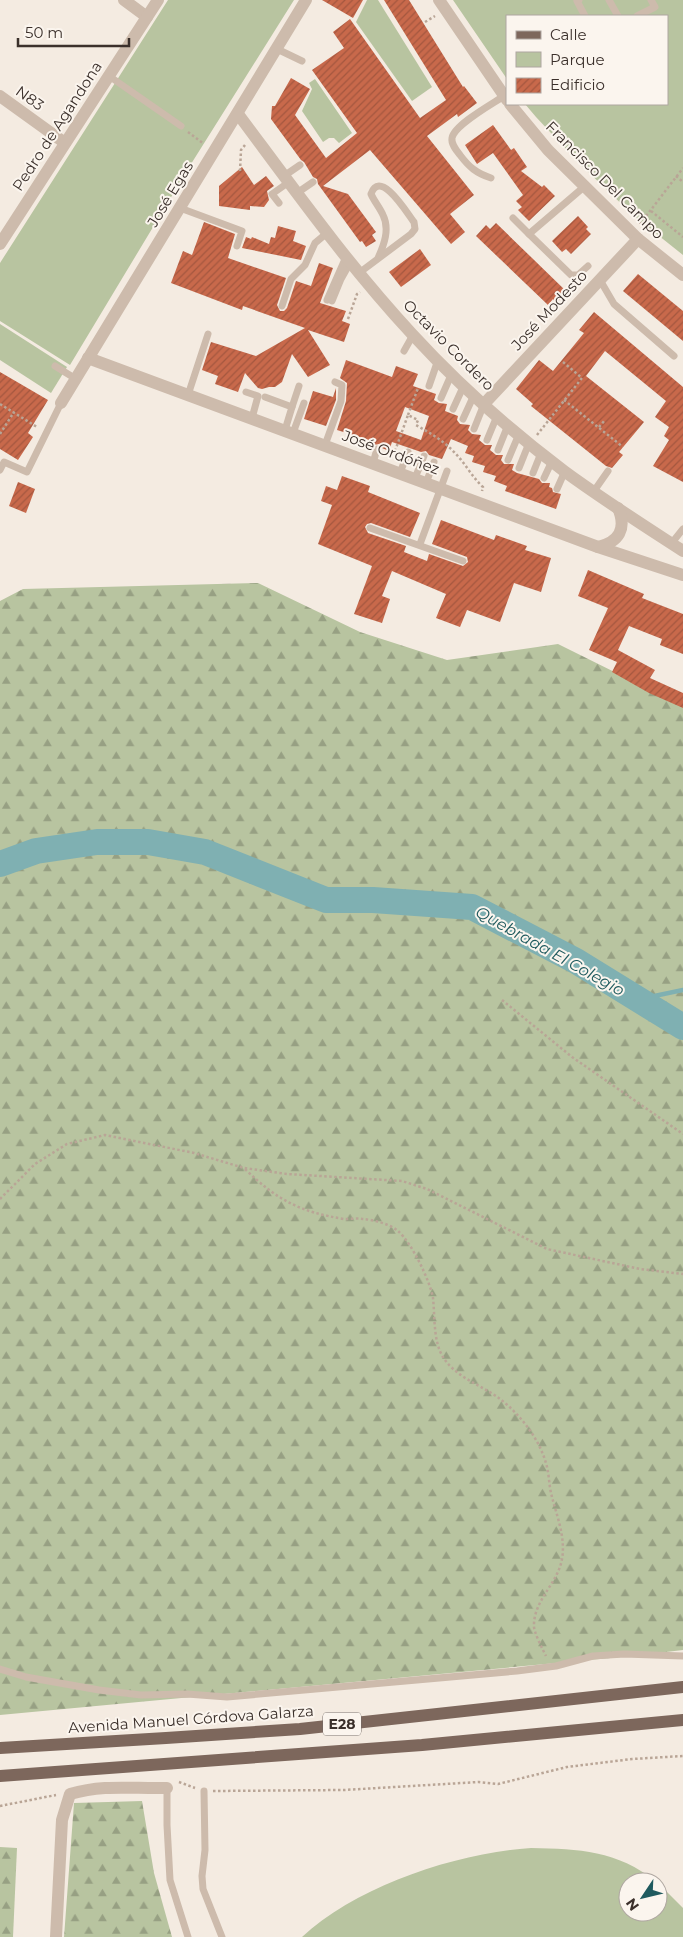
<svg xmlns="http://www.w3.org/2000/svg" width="683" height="1937" font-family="Montserrat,sans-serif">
<defs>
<pattern id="forest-firs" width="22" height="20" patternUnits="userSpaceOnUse" patternTransform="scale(1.25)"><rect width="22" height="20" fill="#b8c4a0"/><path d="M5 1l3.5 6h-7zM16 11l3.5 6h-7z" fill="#97a083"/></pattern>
<pattern id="building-hatch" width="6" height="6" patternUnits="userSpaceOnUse" patternTransform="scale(1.25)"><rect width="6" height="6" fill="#c8694b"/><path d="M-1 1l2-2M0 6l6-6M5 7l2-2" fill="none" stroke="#a4573f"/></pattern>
</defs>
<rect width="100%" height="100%" fill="#f4ebe1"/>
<!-- forest -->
<g fill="url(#forest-firs)">
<path d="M258 583 360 632 447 660 558 644 683 706V1650L632 1656 0 1715V601L23 589Z"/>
<path d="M142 1801 154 1873 172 1937H64L74 1803Z"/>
<path d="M0 1847 17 1848 13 1937H0Z"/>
</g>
<!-- green -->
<g fill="#b8c4a0">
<path d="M168 0H294L191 164 70 365 0 321V263Z"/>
<path d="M367 0H378L432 87 412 101 356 22Z"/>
<path d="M453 0H683V255L634 216 580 164 536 117 525 104H667V16H507V79Z"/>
<path d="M315 79 352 133 339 143 334 138H329L323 142 302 111 312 89 309 83Z"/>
<path d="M0 324 67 367 51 393 0 360Z"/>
<path d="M531 1848C580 1849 616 1850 657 1882H628V1912H658V1883L683 1908V1937H302C357 1886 456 1853 531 1848Z"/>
</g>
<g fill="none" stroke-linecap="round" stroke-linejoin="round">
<!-- stream -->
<path stroke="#7fb0b2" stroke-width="4.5" d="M640 999 683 990"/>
<!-- river -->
<path stroke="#7fb0b2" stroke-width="26" d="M0 864 36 851 97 842H148L205 852 326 900H373L472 907 576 961 683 1027"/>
</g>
<!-- building -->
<g fill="url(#building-hatch)" fill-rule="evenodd">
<path d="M322 0H363L353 18Z"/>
<path d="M384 0H409L463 87 464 86 477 103 458 117 457 114 427 136 474 195 450 214 465 232 451 244 370 150 323 186 348 194 376 232 372 235 376 241 366 247 362 241 360 242 318 184 317 179 313 177 304 162 301 160 271 119 272 106H275L291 78 310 89 295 115 326 158 357 133 312 70 344 48 333 32 350 19 420 118 446 100Z"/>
<path d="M493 125 511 150 514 148 527 167 521 171 542 187 544 185 555 196 529 221 518 210 522 207 516 201 523 195 493 153 477 164 465 145Z"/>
<path d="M242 167 254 185 266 176 274 186 267 191 269 200 264 207 250 206V210L219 206V186Z"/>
<path d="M578 216 588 227 586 229 591 234 571 254 566 249 562 252 552 241Z"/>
<path d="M204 222 235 234 228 258 286 278 277 305 280 311H284L287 308 296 281 311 286 319 263 333 268 320 303 346 311 342 321 350 324 344 342 308 330 330 365 308 377 292 354 282 382 275 387H269L262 389 258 388 245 373 238 392 215 384 218 376 202 370 211 342 256 356 305 328 243 306 242 310 171 283 183 251 192 255Z"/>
<path d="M496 223 567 292 556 303 553 299 548 305 476 236 486 225 490 229Z"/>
<path d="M278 226 296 231 293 241 306 246 301 260 242 248 246 237 251 239 252 237 269 244 271 237 275 238Z"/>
<path d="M420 249 431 265 401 287 389 272Z"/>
<path d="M638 274 683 311V341L623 291Z"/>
<path d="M594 312 683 387V482L653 466 669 440 664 436 669 427 655 417 666 401 605 351 586 376 644 422 619 452 623 455 612 468 606 466 531 406 533 404 516 389 539 360 553 371 584 333 579 330Z"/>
<path d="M346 360 392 377 396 366 418 374 413 386 436 394 434 400 439 403 447 404 445 411 458 416 457 420 460 424 470 425 468 430 472 434 481 435 479 440 485 445H492L490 450 496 455H503L501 460 504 464H514L512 470 517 473 539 479 542 483H550L549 487 552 488 553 492 561 494 556 509 505 491 507 486 494 481 496 476 483 472 485 466 472 462 474 456 465 453 468 446 451 439 442 459 429 455 426 451 421 452 392 442 389 451 382 448 379 444 374 445 368 442 369 440 337 430 346 401 347 383 340 378ZM405 407 429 416 421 440 396 431Z"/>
<path d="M0 372 48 400 28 433 33 437 18 460 0 449Z"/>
<path d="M336 388V400L326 426 304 419 313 391 333 397Z"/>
<path d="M342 476 370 486 368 492 420 513 410 537 371 523 367 524 365 527 368 533 406 546 404 552 427 561 429 554 463 566 468 562 467 557 432 544 441 520 494 540 496 535 527 546 525 550 551 558 541 592 514 583 500 622 467 610 460 627 436 618 446 594 392 571 382 596 390 599 382 623 354 614 372 566 318 544 332 505 321 501 326 486 337 490Z"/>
<path d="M18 482 35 489 26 513 9 506Z"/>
<path d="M588 570 644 594 642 598 683 614V654L660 645 662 639 629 626 618 650 655 670 650 678 683 693V708L649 693 612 672 617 662 589 650 608 608 578 596Z"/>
</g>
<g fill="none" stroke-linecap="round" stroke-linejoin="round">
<!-- path -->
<g stroke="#b9a596" stroke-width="2.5" stroke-dasharray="2.5 2.5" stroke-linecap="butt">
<path d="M425 22 435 16"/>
<path d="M188 132 204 144"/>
<path d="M240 171 241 150 245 145"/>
<path d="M676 176 683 182"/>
<path d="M651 211 683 237"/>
<path d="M640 224 683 168"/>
<path d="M348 319 357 294 360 292"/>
<path d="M564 400 623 447"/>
<path d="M0 404 37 427"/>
<path d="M408 415 418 388"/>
<path d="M599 427 605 420"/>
<path d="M0 434 14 412"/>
<path d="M537 435 582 378 563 362"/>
<path d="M395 451 408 415 418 420 416 425C430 433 444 441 455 453 465 463 472 477 483 487L482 491"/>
<path d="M502 1000 572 1057 683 1134"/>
<path d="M245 1169C277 1200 300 1212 344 1219 350 1219 357 1218 363 1219 374 1220 390 1224 398 1231 412 1243 430 1281 433 1298 435 1316 433 1341 443 1357 456 1378 482 1385 500 1399 521 1415 541 1441 547 1467 549 1475 549 1484 551 1493 556 1514 566 1537 562 1559 558 1583 534 1600 534 1625 533 1631 543 1650 546 1656"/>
<path d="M0 1199 35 1164 67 1144 105 1135 194 1153 244 1168 287 1174 402 1181 427 1189 547 1249 640 1269 683 1274"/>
<path d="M179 1782 195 1788"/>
<path d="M213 1791 344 1790 479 1782 498 1784 567 1767 632 1759 683 1756"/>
<path d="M0 1806 56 1795"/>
</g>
<!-- service -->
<g stroke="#cdbbac" stroke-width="7">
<path d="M579 0 577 1 585 16"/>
<path d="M609 0 618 16"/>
<path d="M637 16 655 7 651 0"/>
<path d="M277 49 302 61"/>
<path d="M109 76 181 126"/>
<path d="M284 176 300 165"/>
<path d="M491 178C476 173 469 167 460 155 456 150 451 144 452 138 454 125 492 104 504 96"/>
<path d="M585 186 529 234 571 275H578L588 266"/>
<path d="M297 193 313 182"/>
<path d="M279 203 272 194 289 182"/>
<path d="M180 208 242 231 237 246"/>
<path d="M513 218 529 234"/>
<path d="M359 273 411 234 415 229 414 222C407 213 380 168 371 194 374 201 380 208 383 215 390 229 384 245 378 258"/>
<path d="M600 280 614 304 674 356"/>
<path d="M327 300 346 257"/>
<path d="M332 301 341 279 350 263"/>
<path d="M282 306 291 279 305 265 315 243 327 233"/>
<path d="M404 351 413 335"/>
<path d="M55 366 76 379"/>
<path d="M429 386 438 360"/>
<path d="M246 392 258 396 252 418"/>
<path d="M188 395 208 334"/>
<path d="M265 397 292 407 285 430"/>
<path d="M441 398 452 373"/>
<path d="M292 407 299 386"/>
<path d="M453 409 464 385"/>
<path d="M463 419 474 395"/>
<path d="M474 429 484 404"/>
<path d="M293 433 304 403"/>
<path d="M487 440 497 416"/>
<path d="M325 445 341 401 342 385 335 382"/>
<path d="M498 450 508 425"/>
<path d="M508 460 519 434"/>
<path d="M373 463 377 449"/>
<path d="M519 468 529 443"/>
<path d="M0 470 4 462 27 472 61 403"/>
<path d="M400 473 408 452"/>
<path d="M533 473 541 453"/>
<path d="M415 478 424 456"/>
<path d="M544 478 552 461"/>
<path d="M426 483 434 462"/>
<path d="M557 489 565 471"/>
<path d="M594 491 608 471"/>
<path d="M370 528 463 561"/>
<path d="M420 544 447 471"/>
<path d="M671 544 683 529"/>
<path d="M0 1669 26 1677 99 1690 141 1695 187 1694 227 1697 517 1671 556 1666 593 1656 624 1654 683 1656"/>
<path d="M167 1788V1825L170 1880 188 1937"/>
<path d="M204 1791 205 1850 202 1876 203 1889 222 1937"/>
</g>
<!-- minor -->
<g stroke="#cdbbac" stroke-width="12">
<path d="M124 0 147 17"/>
<path d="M439 0 507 100"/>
<path d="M0 96 65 143"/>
<path d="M510 104 548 150 638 239 683 275"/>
<path d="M238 114C294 189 348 265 412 334 456 382 511 431 564 471 602 499 643 525 683 551"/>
<path d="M0 244 158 0"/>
<path d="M88 358 598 547 683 575"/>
<path d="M61 403 306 0"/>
<path d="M484 404 638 239"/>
<path d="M598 547C619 542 627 529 618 508"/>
<path d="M56 1937 62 1820 70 1794C105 1784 132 1789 167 1788"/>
</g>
<!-- primary -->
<g stroke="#7d675c" stroke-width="12">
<path d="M0 1748 166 1738 300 1729 683 1687"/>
<path d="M0 1776 422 1745 683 1720"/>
</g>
</g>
<g text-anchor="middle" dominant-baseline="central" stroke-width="4" stroke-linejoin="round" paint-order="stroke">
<!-- shield labels -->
<rect fill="#fbf5ee" stroke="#756b66" stroke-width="1" x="323" y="1712.5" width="38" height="23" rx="4"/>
<g font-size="14" font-weight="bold" fill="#3b302b">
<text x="342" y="1724">E28</text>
</g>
<!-- street labels -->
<g font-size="15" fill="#3b302b" stroke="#fbf5ee">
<text transform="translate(30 98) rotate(36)">N83</text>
<text transform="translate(57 126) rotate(-57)">Pedro de Agandona</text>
<text transform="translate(605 180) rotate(45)">Francisco Del Campo</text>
<text transform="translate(170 194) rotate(-59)">José Egas</text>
<text transform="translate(549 310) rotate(-47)">José Modesto</text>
<text transform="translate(449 345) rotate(45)">Octavio Cordero</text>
<text transform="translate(391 452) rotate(20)">José Ordóñez</text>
<text transform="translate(191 1719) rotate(-4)">Avenida Manuel Córdova Galarza</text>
</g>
<!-- water labels -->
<g font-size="16" font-style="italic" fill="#1f5a5e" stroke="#fbf5ee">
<text transform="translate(550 951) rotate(29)">Quebrada El Colegio</text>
</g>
</g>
<!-- legend -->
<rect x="506" y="15" width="162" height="90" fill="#fbf5ee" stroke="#aea6a0"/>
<rect x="516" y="31" width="25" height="8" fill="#7d675c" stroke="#aea6a0"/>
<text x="550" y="40" font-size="15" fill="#3b302b">Calle</text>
<rect x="516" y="52" width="25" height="15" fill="#b8c4a0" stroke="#aea6a0"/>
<text x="550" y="65" font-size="15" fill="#3b302b">Parque</text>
<rect x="516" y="78" width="25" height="15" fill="url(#building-hatch)" stroke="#aea6a0"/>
<text x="550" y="90" font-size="15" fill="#3b302b">Edificio</text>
<!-- north arrow -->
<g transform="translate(643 1897) rotate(235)"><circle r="24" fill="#fbf5ee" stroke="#aea6a0"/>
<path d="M0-4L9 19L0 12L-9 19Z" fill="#1f5a5e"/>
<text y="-8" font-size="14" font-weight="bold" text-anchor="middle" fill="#3b302b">N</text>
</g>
<!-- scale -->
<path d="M18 38v8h111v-8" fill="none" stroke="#3b302b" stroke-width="2.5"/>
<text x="25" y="38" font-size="15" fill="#3b302b" stroke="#fbf5ee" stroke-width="4" paint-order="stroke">50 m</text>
</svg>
